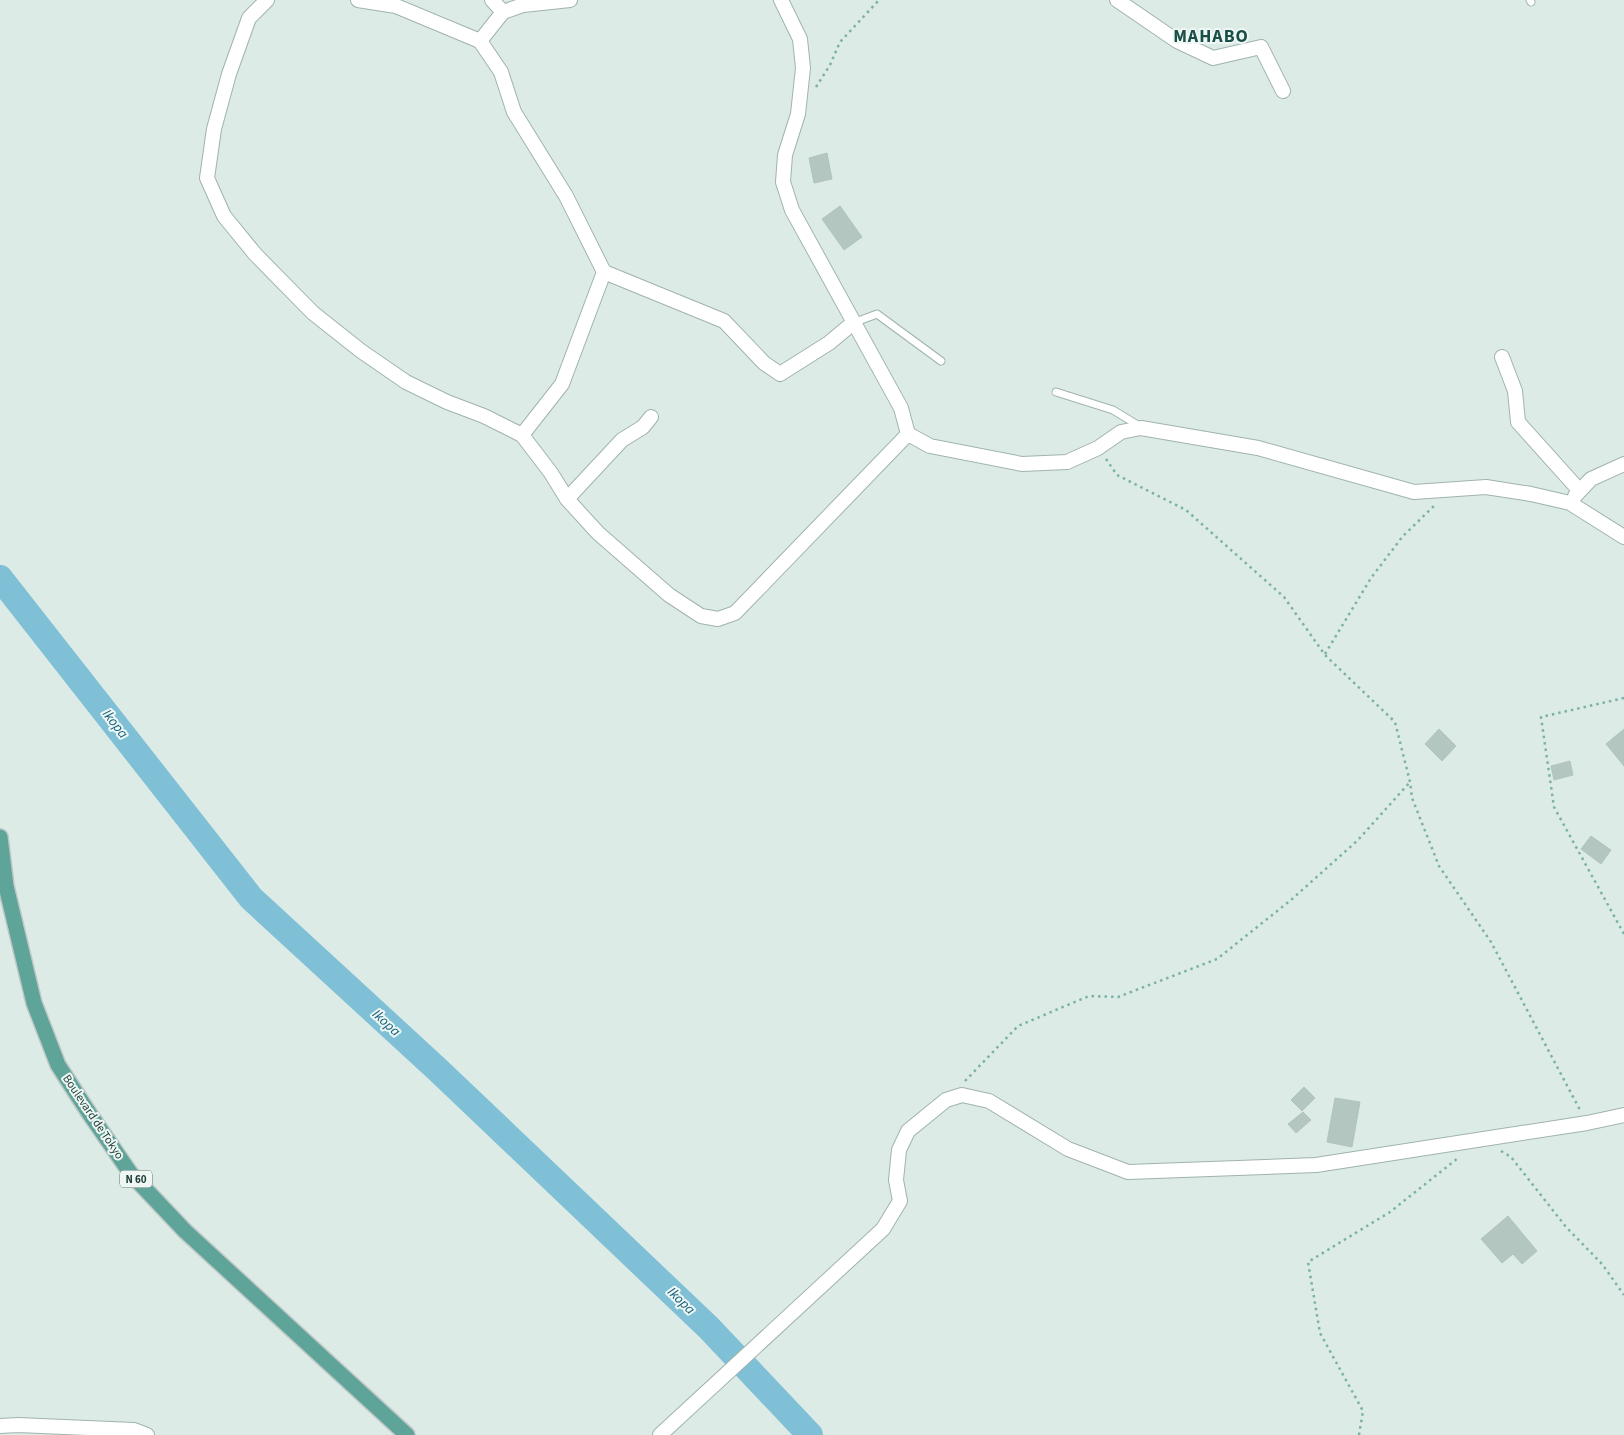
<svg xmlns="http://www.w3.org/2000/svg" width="1624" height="1435" font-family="'Source Sans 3',sans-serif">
<rect width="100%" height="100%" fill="#ddebe6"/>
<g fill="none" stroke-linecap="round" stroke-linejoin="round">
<!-- river -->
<path stroke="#80c0d6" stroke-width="26" d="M0 578 251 898 438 1070 709 1328 810 1435"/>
</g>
<!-- building -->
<g fill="#b3c6bf" stroke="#b0c5be">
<path d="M827 153 832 179 814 183 809 158Z"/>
<path d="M840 206 862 237 844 250 822 219Z"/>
<path d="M1439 729 1456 746 1442 761 1425 744Z"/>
<path d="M1624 729V766L1606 744Z"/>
<path d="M1570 761 1573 775 1554 780 1551 766Z"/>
<path d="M1591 836 1611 850 1601 864 1581 849Z"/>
<path d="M1304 1087 1315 1098 1302 1111 1291 1100Z"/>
<path d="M1335 1098 1360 1102 1352 1147 1327 1142Z"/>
<path d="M1303 1112 1311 1120 1296 1133 1288 1124Z"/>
<path d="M1508 1216 1537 1251 1522 1264 1513 1254 1502 1263 1481 1239Z"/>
</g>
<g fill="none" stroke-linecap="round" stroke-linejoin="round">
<defs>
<g id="lane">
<path d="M1530 0 1531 2"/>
<path d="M853 323 877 314 941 361"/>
<path d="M1056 392 1113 410 1141 427"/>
</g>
<g id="street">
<path d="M267 0 249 18 229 74 214 129 207 178 224 216 255 254 313 313 361 351 406 382 447 402 484 416 522 435 551 473 567 499 598 533 669 595 701 616 718 619 735 613 908 434"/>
<path d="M358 0 396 6 480 41 503 12 492 0"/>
<path d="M781 0 800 39 803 68 798 114 785 155 783 182 792 210 901 408 908 434 930 446 1022 464 1067 462 1098 448 1121 432 1141 428 1258 448 1414 492 1486 487 1531 494 1570 503 1624 537"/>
<path d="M1117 0 1177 41 1213 58 1261 47 1283 91"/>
<path d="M503 12 523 5 570 0"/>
<path d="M480 41 501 72 514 112 566 196 604 272"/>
<path d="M1502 357 1515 391 1518 422 1579 490"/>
<path d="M522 435 562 384 604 272 724 321 764 363 780 374 829 343 853 323"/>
<path d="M1575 496 1591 479 1624 464"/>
<path d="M567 499 622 440 643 427 651 417"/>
<path d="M0 1426 18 1425 134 1430 147 1435"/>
<path d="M660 1435 883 1229 900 1201 896 1180 899 1150 908 1131 946 1100 962 1095 989 1101 1068 1149 1128 1172 1316 1165 1587 1123 1624 1115"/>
</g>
<path id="primary" d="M0 837 6 886 34 1003 58 1065 89 1113 131 1174 185 1231 407 1435"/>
</defs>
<!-- lane casing -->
<use href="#lane" stroke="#a0b3ae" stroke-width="9"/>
<!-- street casing -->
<use href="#street" stroke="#a0b3ae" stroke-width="16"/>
<!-- primary casing -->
<use href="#primary" stroke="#c0c8c7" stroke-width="18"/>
<!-- path -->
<g stroke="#7bb1a6" stroke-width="2.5" stroke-dasharray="2.5 4" stroke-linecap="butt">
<path d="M816 87 830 65 840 42 879 0"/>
<path d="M1106 459 1117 475 1186 510 1284 597 1325 655 1395 722 1410 782 1412 798 1439 866 1491 942 1580 1110"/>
<path d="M1325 654 1371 578 1403 536 1435 505"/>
<path d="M1624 698 1541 717 1554 807 1624 934"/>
<path d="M965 1081 1018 1026 1089 996 1118 997 1217 959 1291 900 1358 840 1410 782"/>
<path d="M1501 1151 1511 1157 1566 1227 1602 1264 1624 1295"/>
<path d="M1359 1435 1363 1411 1320 1333 1308 1262 1390 1212 1458 1158"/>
</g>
<!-- lane -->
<use href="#lane" stroke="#fff" stroke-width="7"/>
<!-- street -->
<use href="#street" stroke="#fff" stroke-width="14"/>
<!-- primary -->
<use href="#primary" stroke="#5ea499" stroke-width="15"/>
</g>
<g text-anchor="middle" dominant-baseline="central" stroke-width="4" stroke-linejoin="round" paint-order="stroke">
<!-- shield labels -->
<rect fill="#eef7f4" stroke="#5c746f" stroke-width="1" x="120" y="1170.5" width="32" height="17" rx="4"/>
<g font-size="11" font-weight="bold" fill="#1e3c36">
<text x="136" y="1179">N 60</text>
</g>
<!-- street labels -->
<g font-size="12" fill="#1e3c36" stroke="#eef7f4">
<text transform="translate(93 1117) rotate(56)">Boulevard de Tokyo</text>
</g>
<!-- water labels -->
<g font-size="14" font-style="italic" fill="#14607c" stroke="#eef7f4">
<text transform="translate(115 724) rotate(52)">Ikopa</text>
<text transform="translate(386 1023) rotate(42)">Ikopa</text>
<text transform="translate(681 1301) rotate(44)">Ikopa</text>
</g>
<!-- district labels -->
<g font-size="18" font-weight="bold" letter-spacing="1" fill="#184f47" stroke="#eef7f4">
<text x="1211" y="36">MAHABO</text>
</g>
</g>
</svg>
